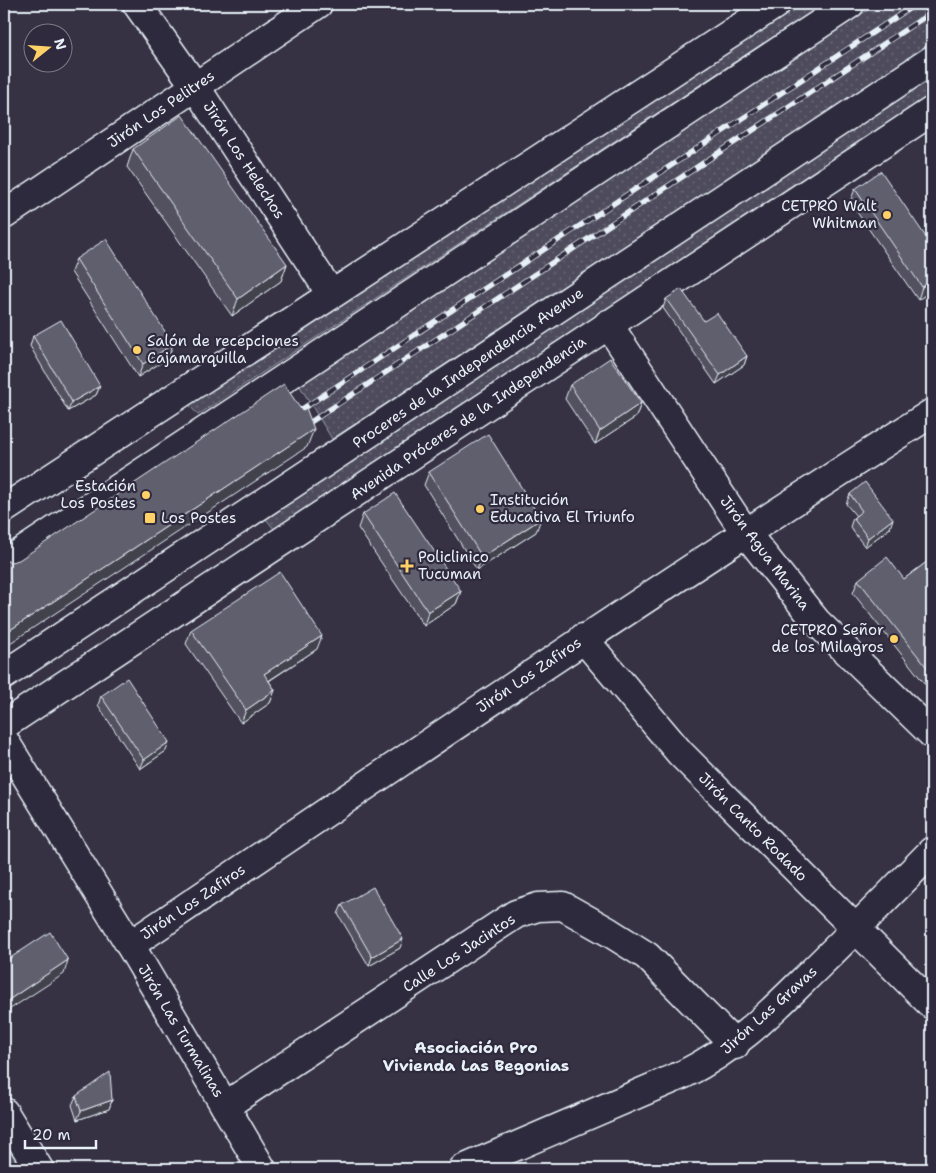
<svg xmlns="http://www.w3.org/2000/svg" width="936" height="1173" font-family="'Shantell Sans',sans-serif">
<defs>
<pattern id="grass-dots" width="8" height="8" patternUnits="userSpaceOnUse" patternTransform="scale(1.25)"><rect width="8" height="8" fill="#4d4b5c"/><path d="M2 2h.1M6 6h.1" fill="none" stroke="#676574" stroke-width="1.8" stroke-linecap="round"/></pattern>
</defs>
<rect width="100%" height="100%" fill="#363244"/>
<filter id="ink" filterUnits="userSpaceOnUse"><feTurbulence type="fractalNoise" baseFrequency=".02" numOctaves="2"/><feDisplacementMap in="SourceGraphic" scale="10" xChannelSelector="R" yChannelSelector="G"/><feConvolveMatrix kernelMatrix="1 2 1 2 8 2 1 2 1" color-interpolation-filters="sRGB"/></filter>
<g filter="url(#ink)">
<!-- grass -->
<g fill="url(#grass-dots)" stroke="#9a9eaa">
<path d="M792 4H823L198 415 183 398Z"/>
<path d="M877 4H932V46L332 439 298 383Z"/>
<path d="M932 71V98L274 529 263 515Z"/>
<path d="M4 1132 29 1169H4Z"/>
</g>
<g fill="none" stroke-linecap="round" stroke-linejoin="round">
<defs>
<g id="minor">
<path d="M137 4 195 86 331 294"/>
<path d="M4 215 318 4"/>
<path d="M608 324 745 532 816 621 932 734"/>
<path d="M583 638 680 753 932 1005"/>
<path d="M4 740 130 945 262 1169"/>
<path d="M130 945C396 765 661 585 932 413"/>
<path d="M225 1106 516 914 538 907 563 906 609 932 647 956 735 1045"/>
<path d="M463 1169 684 1074C740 1046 773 1010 817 967 856 929 894 890 932 851"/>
</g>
<g id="major">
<path d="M4 509 776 4"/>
<path d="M4 564 850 4"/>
<path d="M4 675 932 60"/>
<path d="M4 725 932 111"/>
<path d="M4 1112 39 1169"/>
</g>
</defs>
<!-- minor casing -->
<use href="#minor" stroke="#e8f1f8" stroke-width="31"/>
<!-- major casing -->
<use href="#major" stroke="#e8f1f8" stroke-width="31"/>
<!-- minor -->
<use href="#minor" stroke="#2f2a3d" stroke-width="28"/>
<!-- major -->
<use href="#major" stroke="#2f2a3d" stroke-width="28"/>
<defs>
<g id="rail">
<path d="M290 417 916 4"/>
<path d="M300 429 932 12"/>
</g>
</defs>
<!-- rail casing -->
<use href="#rail" stroke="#e8f1f8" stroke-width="5.5"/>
<!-- rail -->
<use href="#rail" stroke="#2f2a3d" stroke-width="4" stroke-dasharray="11" stroke-linecap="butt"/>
</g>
<!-- wall -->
<g fill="#53515f" stroke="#e8f1f8">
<path d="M133 149 287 264 281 281 232 316 127 167Z"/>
<path d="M855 189 932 290 918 300 850 202Z"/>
<path d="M76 259 173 344 168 358 138 377 71 272Z"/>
<path d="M666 299 704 321 747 356 744 365 716 384 663 308Z"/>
<path d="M33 336 100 386 96 395 68 411 30 346Z"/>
<path d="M570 385 641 403 636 417 595 444 565 399Z"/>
<path d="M932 456V471L928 466Z"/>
<path d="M429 472 536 532 477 570 424 485Z"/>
<path d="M850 494 890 528 865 547 850 527 853 518 856 516 846 504Z"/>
<path d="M363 514 461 591 456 604 424 626 358 528Z"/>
<path d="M932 558V693L853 593 858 580 904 579Z"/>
<path d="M191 630 317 649 269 681 275 690 270 703 241 723 186 644Z"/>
<path d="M101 696 166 751 140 769 98 705Z"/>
<path d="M342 905 400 948 369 966 338 914Z"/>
<path d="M76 1096 112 1100 109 1109 77 1120 72 1105Z"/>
</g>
<!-- shaded-wall -->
<g fill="#43424d" stroke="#e8f1f8">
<path d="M287 264 281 281 232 316 238 299Z"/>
<path d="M932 280V290L918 300 922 287Z"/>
<path d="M173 344 168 358 138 377 143 364Z"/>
<path d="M747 356 744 365 716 384 720 375Z"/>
<path d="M100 386 96 395 68 411 72 402Z"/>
<path d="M641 403 636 417 595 444 600 431Z"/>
<path d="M314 429 307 447 4 647V634Z"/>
<path d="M541 519 536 532 477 570 482 557Z"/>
<path d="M893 519 890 528 865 547 868 538Z"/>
<path d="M461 591 456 604 424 626 428 612Z"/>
<path d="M322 636 317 649 259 687 264 674Z"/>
<path d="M275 690 270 703 241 723 246 710Z"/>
<path d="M169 742 166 751 140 769 144 760Z"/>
<path d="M403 939 400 948 369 966 372 957Z"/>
<path d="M68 960 64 974 4 1013V1003Z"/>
<path d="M112 1100 109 1109 77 1120 81 1111Z"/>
</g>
<!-- building -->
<g fill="#605e6e" stroke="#e8f1f8">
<path d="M182 115 287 264 238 299 133 149Z"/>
<path d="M881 171 932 246V280L922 287 855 189Z"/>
<path d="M106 239 173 344 143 364 76 259Z"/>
<path d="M681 289 704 321 717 313 747 356 720 375 666 299Z"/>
<path d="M61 320 100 386 72 402 33 336Z"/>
<path d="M610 358 641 403 600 431 570 385Z"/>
<path d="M4 365 7 369 4 371Z"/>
<path d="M284 384 302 411 306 408 314 429 4 634V560L11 562 19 560Z"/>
<path d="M488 434 541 519 482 557 429 472Z"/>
<path d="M865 482 893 519 868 538 853 518 862 511 850 494Z"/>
<path d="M395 493 461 591 428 612 363 514Z"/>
<path d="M887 557 904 579 932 558V674L858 580Z"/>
<path d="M280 572 322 636 264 674 275 690 246 710 191 630Z"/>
<path d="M127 678 169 742 144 760 101 696Z"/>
<path d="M373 887 403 939 372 957 342 905Z"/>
<path d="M50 932 68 960 4 1003V962Z"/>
<path d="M110 1072 112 1100 81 1111 76 1096Z"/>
</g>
</g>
<!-- markers -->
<g fill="#ffd166" stroke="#2f2a3d" stroke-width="2">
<circle cx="887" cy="215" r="5"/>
<circle cx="137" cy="350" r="5"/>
<circle cx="146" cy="495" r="5"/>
<circle cx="480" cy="509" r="5"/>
<rect x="144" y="512" width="12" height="12" rx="2.5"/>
<path d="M404.5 558.5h5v5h5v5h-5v5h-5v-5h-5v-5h5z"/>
<circle cx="894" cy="639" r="5"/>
</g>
<g text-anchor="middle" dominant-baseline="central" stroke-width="4.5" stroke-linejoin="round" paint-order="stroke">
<!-- street labels -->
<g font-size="15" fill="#e8f1f8" stroke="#2f2a3d">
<text transform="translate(161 109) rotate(-34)">Jirón Los Pelitres</text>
<text transform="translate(244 160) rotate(57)">Jirón Los Helechos</text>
<text transform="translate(468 368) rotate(-34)">Proceres de la Independencia Avenue</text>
<text transform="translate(468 418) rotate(-34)">Avenida Próceres de la Independencia</text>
<text transform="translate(765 553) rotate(53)">Jirón Agua Marina</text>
<text transform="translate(529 675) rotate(-34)">Jirón Los Zafiros</text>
<text transform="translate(753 827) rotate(45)">Jirón Canto Rodado</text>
<text transform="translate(193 902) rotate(-34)">Jirón Los Zafiros</text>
<text transform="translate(459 953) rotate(-33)">Calle Los Jacintos</text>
<text transform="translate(769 1010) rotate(-42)">Jirón Las Gravas</text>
<text transform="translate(181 1031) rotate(59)">Jirón Las Turmalinas</text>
</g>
<!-- poi labels -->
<g font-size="15" fill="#e8f1f8" stroke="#2f2a3d" text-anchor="start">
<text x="877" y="206" text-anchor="end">CETPRO Walt<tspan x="877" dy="17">Whitman</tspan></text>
<text x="147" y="341">Salón de recepciones<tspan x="147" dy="17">Cajamarquilla</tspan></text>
<text x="136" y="486" text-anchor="end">Estación<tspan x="136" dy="17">Los Postes</tspan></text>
<text x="490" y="500">Institución<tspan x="490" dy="17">Educativa El Triunfo</tspan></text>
<text x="161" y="518">Los Postes</text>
<text x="418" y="557">Policlinico<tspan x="418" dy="17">Tucuman</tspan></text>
<text x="884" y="630" text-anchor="end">CETPRO Señor<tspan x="884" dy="17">de los Milagros</tspan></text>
</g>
<!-- neighbourhood labels -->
<g font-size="16" font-weight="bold" fill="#e8f1f8" stroke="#2f2a3d">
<text x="476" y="1047">Asociación Pro<tspan x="476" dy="18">Vivienda Las Begonias</tspan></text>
</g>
</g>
<!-- margin -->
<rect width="936" height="1173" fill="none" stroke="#2f2a3d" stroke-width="20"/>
<rect x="10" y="10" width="916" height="1153" fill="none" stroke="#e8f1f8" stroke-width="2" filter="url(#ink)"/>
<!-- north arrow -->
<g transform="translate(48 48) rotate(73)"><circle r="24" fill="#2f2a3d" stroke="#797a88"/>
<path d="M0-4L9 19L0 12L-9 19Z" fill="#ffd166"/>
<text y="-8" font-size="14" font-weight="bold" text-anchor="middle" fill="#e8f1f8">N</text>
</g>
<!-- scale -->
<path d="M25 1140v8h71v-8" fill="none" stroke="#e8f1f8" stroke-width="2.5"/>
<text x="32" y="1140" font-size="15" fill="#e8f1f8" stroke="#2f2a3d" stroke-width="4" paint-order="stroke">20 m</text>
</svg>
